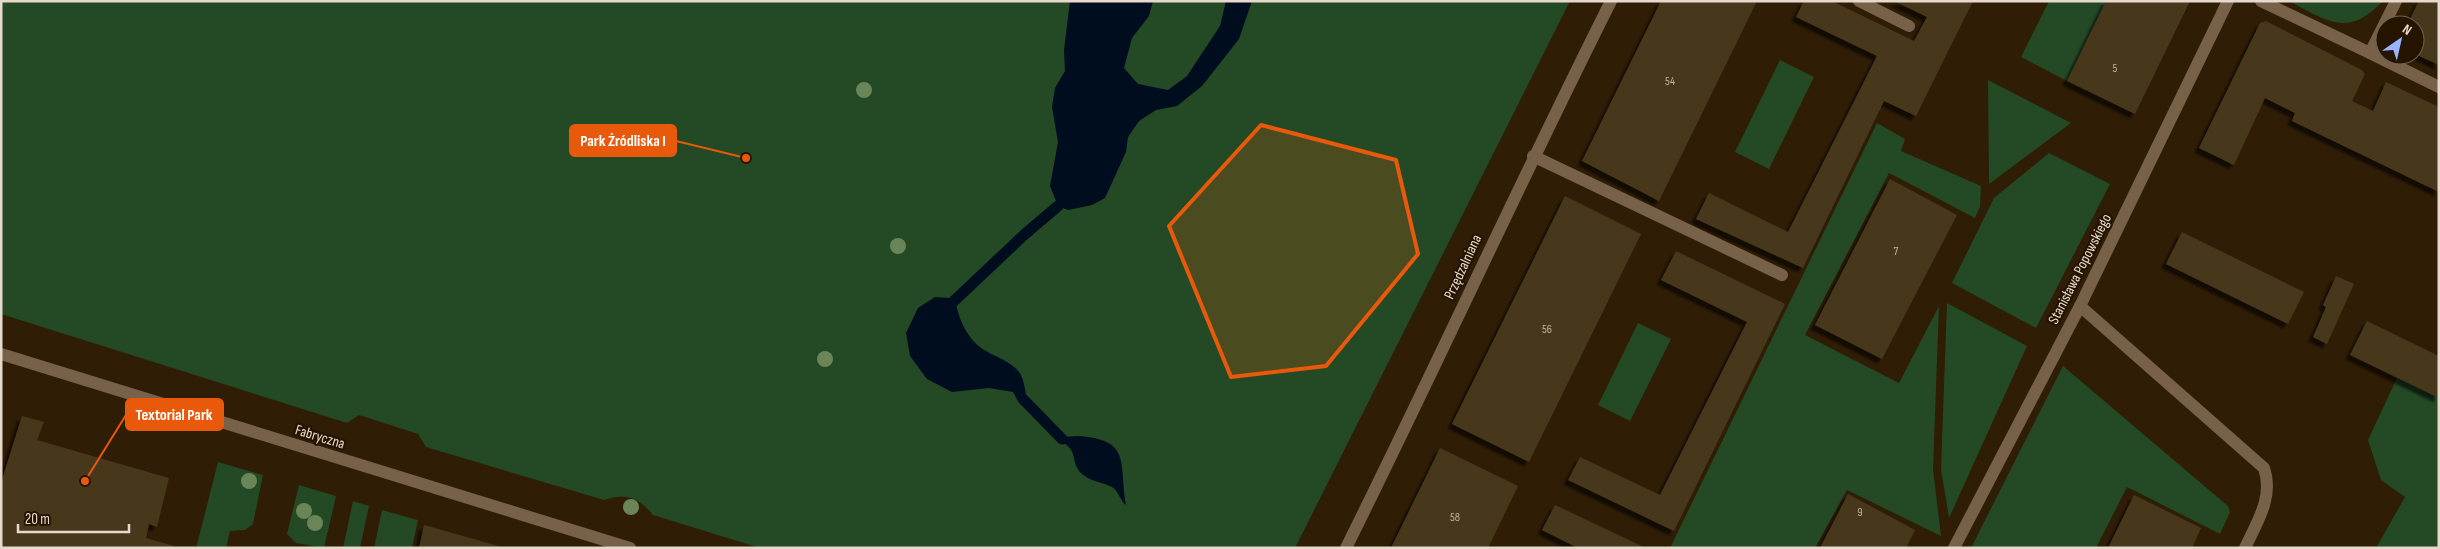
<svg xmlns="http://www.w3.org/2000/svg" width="2440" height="549" font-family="'Sofia Sans Condensed',sans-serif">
<defs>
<filter id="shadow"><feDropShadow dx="-4.5" dy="4.5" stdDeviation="1" flood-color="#0009"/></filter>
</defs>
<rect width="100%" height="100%" fill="#2f1d06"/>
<!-- green -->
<g fill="#234925">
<path d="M1 1H1570L1295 548H760L653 515C638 497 626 493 604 500L426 447 418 434 359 415 347 423 1 314Z"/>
<path d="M2049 1H2106L2067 81 2021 57Z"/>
<path d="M2288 1H2383C2347 39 2327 20 2288 1Z"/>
<path d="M1780 60 1814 77 1769 169 1735 152Z"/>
<path d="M1988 80 2071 123 1989 184Z"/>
<path d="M1877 123 1905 139 1901 151 1981 186 1980 207 1975 218 1889 173 1805 335 1899 383 1939 306 1933 469 1941 536 1847 490 1815 548H1670Z"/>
<path d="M2049 153 2110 184 2036 328 1952 283 1994 198Z"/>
<path d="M1947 303 2027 346 1949 518 1941 469Z"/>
<path d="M1638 323 1671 339 1630 421 1598 405Z"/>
<path d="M2063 366 2228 506 2230 512 2220 534 2127 487 2096 548H1971Z"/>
<path d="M2397 378 2439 398V548H2376L2405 497 2381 480 2368 440Z"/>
<path d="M218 462 263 475 253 524 245 530 230 531 226 548H196Z"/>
<path d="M299 485 336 496 324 548 296 543 287 534Z"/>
<path d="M353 501 369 506 360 548H343Z"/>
<path d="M382 510 418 520 412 548H374Z"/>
</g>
<!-- water -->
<g fill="#000d1e">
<path d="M1070 1H1153L1149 16 1132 38 1124 68 1138 84 1168 90 1187 76 1220 26 1226 1H1252L1239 39 1202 86 1177 106 1156 110 1139 121 1128 137 1126 152 1105 198 1092 205 1068 210 1058 206 1050 186 1058 142 1052 107 1055 88 1065 71 1064 50Z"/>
<path d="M935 297 950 298 956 303C959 321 969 342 986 351 998 358 1010 361 1019 372 1024 378 1025 391 1027 399L1018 401 1013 392 989 388 952 392 927 379 910 356 906 333 918 308Z"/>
<path d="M1077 436C1132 439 1119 463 1126 505 1120 501 1119 491 1112 487 1102 482 1088 481 1080 472 1070 460 1079 450 1060 441L1063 437Z"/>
</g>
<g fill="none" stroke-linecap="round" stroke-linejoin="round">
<!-- stream -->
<g stroke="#000d1e" stroke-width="11">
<path d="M954 301 1025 234 1058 206"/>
<path d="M1023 399 1062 439"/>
</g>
</g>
<!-- building -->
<g fill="#47381e" filter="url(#shadow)">
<path d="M1661 1H1757L1659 201 1582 161Z"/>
<path d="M1804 1H1832L1914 41 1927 17 1894 1H1973L1916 116 1884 101 1803 268 1696 219 1709 193 1788 232 1877 56 1796 17Z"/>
<path d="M2106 1H2190L2135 114 2067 81Z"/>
<path d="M2419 1H2439V65L2415 54V25H2407Z"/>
<path d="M2266 21 2362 70 2365 74 2352 101 2373 111 2386 82 2439 107V192L2292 121 2295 113 2265 98 2234 165 2199 148 2260 23Z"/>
<path d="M1890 179 1957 215 1882 359 1815 325Z"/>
<path d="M1565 196 1641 234 1529 462 1452 424Z"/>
<path d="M2182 232 2304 292 2288 324 2166 264Z"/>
<path d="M1676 251 1785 304 1674 531 1568 480 1580 457 1660 495 1747 322 1661 280Z"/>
<path d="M2336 276 2354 284 2327 344 2313 337 2326 307 2323 305Z"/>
<path d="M2367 321 2439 356V398L2350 355Z"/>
<path d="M22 416 44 422 37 440 169 478 157 527 149 524 146 538 174 546 173 548H1V483Z"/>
<path d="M1440 448 1518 486 1488 548H1391Z"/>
<path d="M1848 494 1915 530 1906 548H1820Z"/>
<path d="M2134 495 2201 528 2192 548H2108Z"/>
<path d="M1555 505 1646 548H1578L1542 530Z"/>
<path d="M424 525 502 547 501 548H419Z"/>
</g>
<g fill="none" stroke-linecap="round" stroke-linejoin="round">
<!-- service -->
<g stroke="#776149" stroke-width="12">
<path d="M1859 1 1909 26"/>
<path d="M2261 1 2370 53"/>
<path d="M2396 1 2370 53 2439 87"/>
<path d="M1533 156 1782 275"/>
<path d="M2080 306 2264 468C2274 497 2257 522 2245 548"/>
</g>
<!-- minor -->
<g stroke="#776149" stroke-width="12">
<path d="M1 354 630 548"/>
<path d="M1954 548 2080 306 2228 1"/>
</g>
<!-- tertiary -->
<path stroke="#776149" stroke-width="12" d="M1346 548C1436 367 1520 182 1611 1"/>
</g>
<!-- trees -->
<g fill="#6a8558">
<circle cx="864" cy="90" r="8"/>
<circle cx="898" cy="246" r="8"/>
<circle cx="825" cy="359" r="8"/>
<circle cx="249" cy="481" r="8"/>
<circle cx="631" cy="507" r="8"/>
<circle cx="304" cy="511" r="8"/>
<circle cx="315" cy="523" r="8"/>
</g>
<!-- marked area -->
<path fill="#e8590c" fill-opacity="0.2" stroke="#e8590c" stroke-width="4" stroke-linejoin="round" d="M1261 125 1396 160 1418 254 1326 366 1231 377 1169 226Z"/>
<g text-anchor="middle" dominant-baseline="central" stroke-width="4.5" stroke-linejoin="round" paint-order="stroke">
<!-- number labels -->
<g font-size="12" fill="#bfb2a1">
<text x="2115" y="68">5</text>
<text x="1670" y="81">54</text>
<text x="1896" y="251">7</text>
<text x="1547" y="329">56</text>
<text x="1860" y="512">9</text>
<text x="1455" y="517">58</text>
</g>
<!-- street labels -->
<g font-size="15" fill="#e7dacd" stroke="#251400">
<text transform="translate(1463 267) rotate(-65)">Przędzalniana</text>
<text transform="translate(2080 269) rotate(-63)">Stanisława Popowskiego</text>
<text transform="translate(320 437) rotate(17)">Fabryczna</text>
</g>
</g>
<!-- callouts -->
<path fill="none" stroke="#e8590c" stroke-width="2" d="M746 158L676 141M85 481L126 415"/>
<g fill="#e8590c" stroke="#251400" stroke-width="2">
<circle cx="746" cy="158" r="5"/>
<circle cx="85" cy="481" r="5"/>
</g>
<g fill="#e8590c" stroke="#e8590c" stroke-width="2">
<rect x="570" y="125" width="106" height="31" rx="5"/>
<rect x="126" y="399" width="97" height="31" rx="5"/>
</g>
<g font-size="16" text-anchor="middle" font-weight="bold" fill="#fff">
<text x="623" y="146">Park Źródliska I</text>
<text x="174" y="420">Textorial Park</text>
</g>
<!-- border -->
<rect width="2440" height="549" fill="none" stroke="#e7dacd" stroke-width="5"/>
<!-- north arrow -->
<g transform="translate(2400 40) rotate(34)"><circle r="24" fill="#251400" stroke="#736352"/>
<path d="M0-4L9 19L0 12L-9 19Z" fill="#99b5fd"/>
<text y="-8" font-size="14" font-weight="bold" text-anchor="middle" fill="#e7dacd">N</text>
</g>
<!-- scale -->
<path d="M18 524v8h111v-8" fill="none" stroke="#e7dacd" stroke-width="2.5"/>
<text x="25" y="524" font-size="15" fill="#e7dacd" stroke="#251400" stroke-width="4" paint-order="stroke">20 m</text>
</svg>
